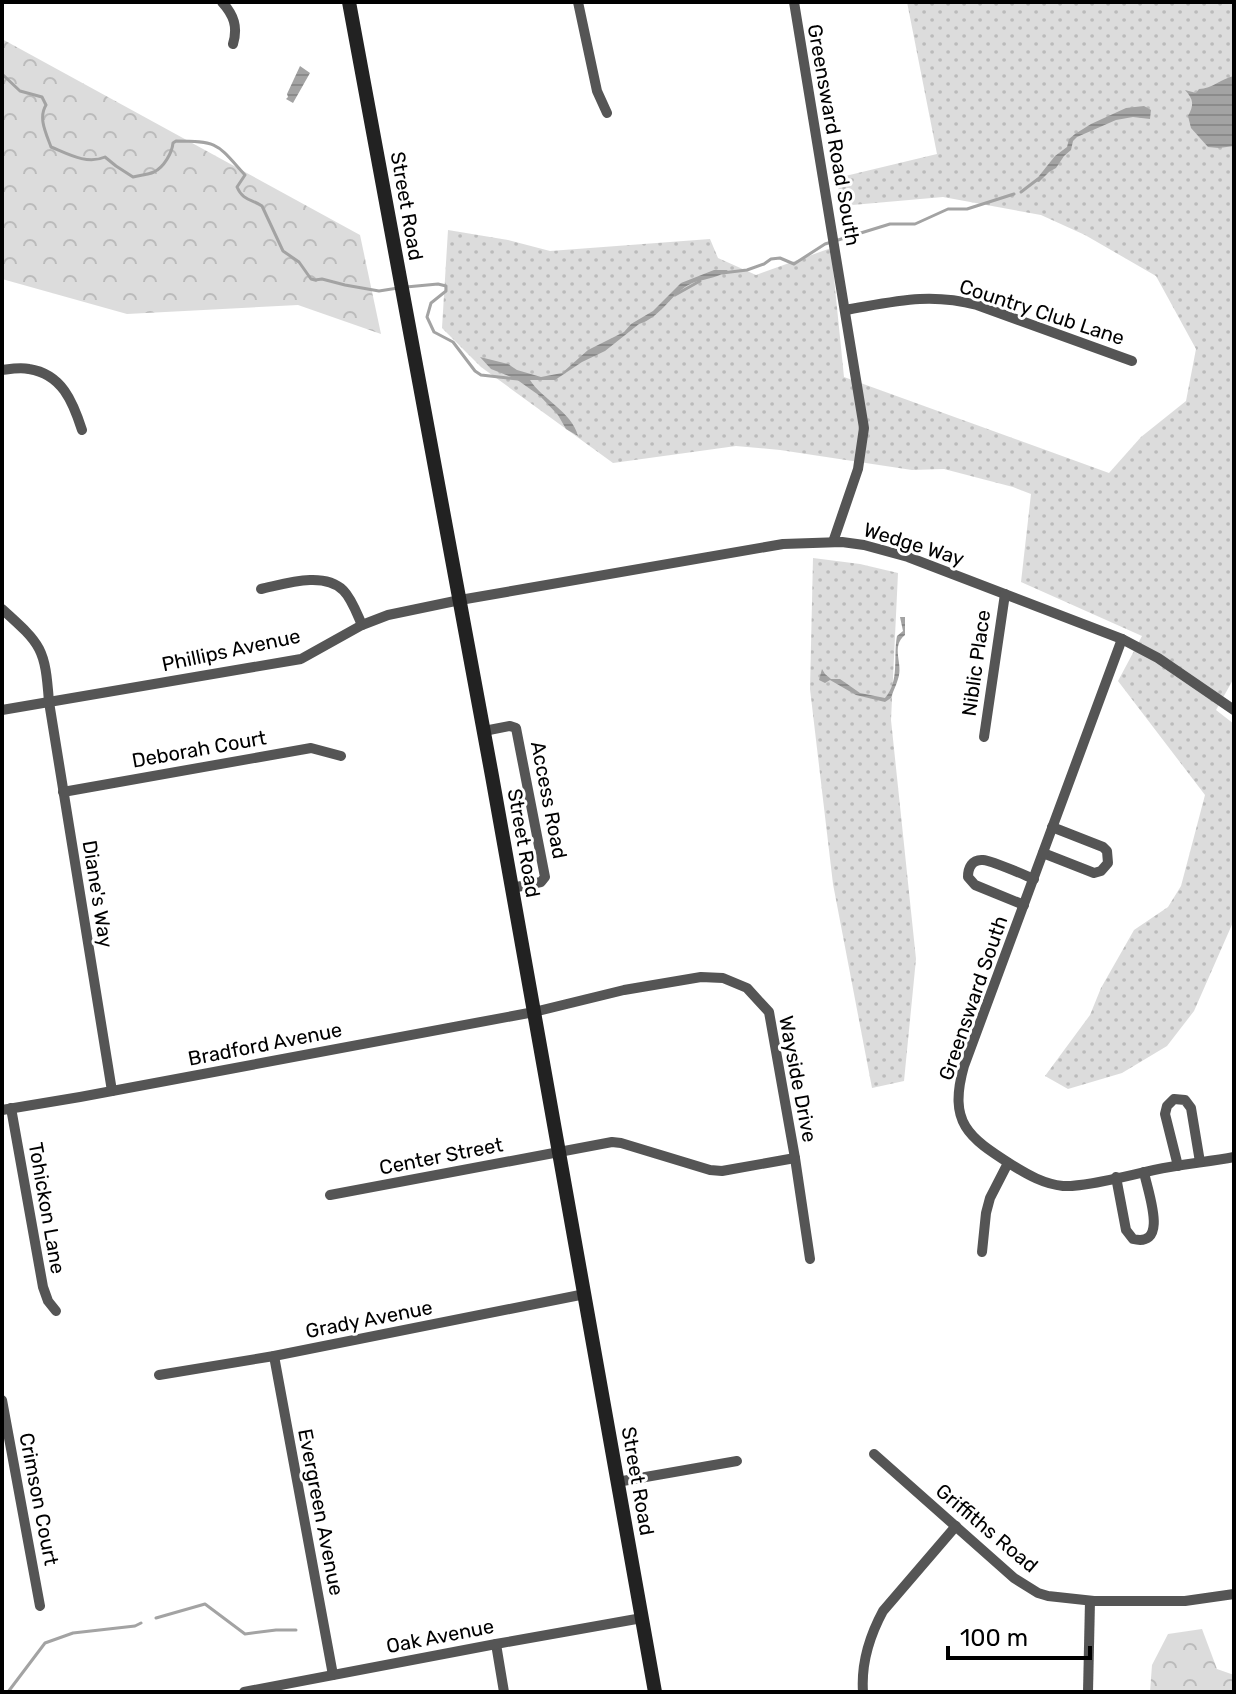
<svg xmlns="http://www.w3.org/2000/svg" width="1236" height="1694" font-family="Rubik,sans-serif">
<defs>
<pattern id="grass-dots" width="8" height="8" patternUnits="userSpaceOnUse" patternTransform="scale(2)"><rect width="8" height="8" fill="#dcdcdc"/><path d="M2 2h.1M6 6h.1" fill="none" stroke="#bbb" stroke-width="1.8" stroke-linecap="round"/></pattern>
<pattern id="forest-crowns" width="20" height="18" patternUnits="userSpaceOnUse" patternTransform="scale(2)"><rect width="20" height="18" fill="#dcdcdc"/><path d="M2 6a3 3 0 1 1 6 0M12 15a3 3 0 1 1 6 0" fill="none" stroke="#bbb"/></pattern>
<pattern id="water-rules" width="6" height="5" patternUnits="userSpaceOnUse" patternTransform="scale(2)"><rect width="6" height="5" fill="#a3a3a3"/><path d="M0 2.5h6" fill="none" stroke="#8b8b8b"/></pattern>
</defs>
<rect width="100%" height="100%" fill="#fff"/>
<!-- grass -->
<g fill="url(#grass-dots)">
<path d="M907 2H1234V678L1216 710 1234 724V920L1194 1011 1167 1046 1122 1073 1068 1089 1045 1076 1090 1015 1101 988 1134 930 1168 907 1181 886 1205 795 1118 681 1142 636 1021 582 1031 494 1013 487 944 469 912 470 780 450 736 446 613 463 481 367 442 328 448 230 508 240 550 251 710 239 718 258 756 275 831 248 844 377 1109 473 1141 437 1186 401 1196 349 1156 276 1085 235 1041 215 943 197 841 206 837 178 937 154Z"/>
<path d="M813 558 860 564 898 573 891 720 916 959 904 1081 872 1088 833 884 810 689Z"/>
</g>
<!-- forest -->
<g fill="url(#forest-crowns)">
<path d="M2 39 360 235 381 334 298 305 127 314 2 279Z"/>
<path d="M1202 1629 1217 1669 1234 1675V1692H1150L1152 1665 1168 1634Z"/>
</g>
<!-- water -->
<g fill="url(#water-rules)">
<path d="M300 66 310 73 293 103 286 99 288 97 287 94Z"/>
<path d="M1234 76V146L1219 148 1208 147 1191 128 1188 116C1194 105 1194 100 1185 90L1196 93 1199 89C1212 89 1222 78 1234 76Z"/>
<path d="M1144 106 1151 110 1150 119 1133 117 1116 120 1077 137 1073 141 1071 150 1064 156 1056 168 1049 172 1039 182 1035 181 1055 156 1067 147 1069 139 1075 134 1091 124 1126 108Z"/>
<path d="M714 270H728C714 281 698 278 685 287 669 298 659 318 639 324L605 351 582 362 555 380H530C542 399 572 412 578 436L566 429 558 415 540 396 516 379 491 369 480 357 508 364 517 370 541 377 562 373 588 350 624 332 631 324 653 311 681 283Z"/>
<path d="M900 617H905V635C890 647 904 664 898 679 896 686 893 691 891 698L885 702 856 695 830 680 825 683 819 680 822 669 825 674 831 679H840L860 693 885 698C900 681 893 657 897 636L903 631Z"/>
</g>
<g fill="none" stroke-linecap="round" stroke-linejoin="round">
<!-- stream -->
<g stroke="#a3a3a3" stroke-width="3">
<path d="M2 74 20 91 42 97 46 105C38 118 46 133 51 147 68 154 87 165 105 157L116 166 133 177C140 175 147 175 154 172 164 167 172 153 173 143L176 141C219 141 217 144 245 175L237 187C243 201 252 199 262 206L283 251 299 262 311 279 315 280 322 279 345 285 379 291 398 288"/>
<path d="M1021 192 1038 179"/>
<path d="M722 273 747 270 764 264 771 259 780 258 794 264 825 244 890 224H915L948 209H967L1014 194"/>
<path d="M406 287 438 284 446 286V291L431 303 427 317 434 332 453 342 475 371 481 375 518 379"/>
<path d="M675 295 700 281"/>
<path d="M156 1618 205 1604 245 1634 276 1630H296"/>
<path d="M8 1692 45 1643 73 1633 135 1626 141 1623"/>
</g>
<!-- minor -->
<g stroke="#555" stroke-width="10">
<path d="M222 2C234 15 238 27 233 44"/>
<path d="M578 2 597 91 607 113"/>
<path d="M794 2 864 428 858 469 833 542"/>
<path d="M845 310C893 302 928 292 977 305L1132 361"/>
<path d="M2 370C10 369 20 367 29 369 62 374 73 402 82 430"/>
<path d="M261 589C285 584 323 571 343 590 352 599 357 614 362 625"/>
<path d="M2 609C42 645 45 648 49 702L112 1091"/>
<path d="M1122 639 964 1066C948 1123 968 1137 1012 1165 1028 1175 1044 1184 1063 1186 1087 1187 1130 1175 1154 1170 1181 1164 1208 1162 1234 1157"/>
<path d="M2 710 301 659 362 625 388 615 460 600 783 544 842 542 864 545 908 557 1122 639 1158 658 1234 710"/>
<path d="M484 731 510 726 516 728 545 877 541 882 512 888"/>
<path d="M984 737 1005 594"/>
<path d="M63 792 311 748 341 756"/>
<path d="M1043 853 1094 873 1101 871 1108 863 1107 851 1103 847 1052 827"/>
<path d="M1024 905 975 885 968 877C968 868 972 859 983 860 993 861 1022 874 1034 879"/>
<path d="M11 1108 43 1287 48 1301 56 1311"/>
<path d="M2 1110 80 1097 534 1012 624 990 701 977 723 978 747 988 769 1012 795 1158 810 1259"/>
<path d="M1178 1166 1165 1114 1167 1106 1174 1099 1185 1100 1191 1108 1200 1162"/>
<path d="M1116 1177 1126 1230 1133 1239C1170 1248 1147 1190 1144 1172"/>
<path d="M330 1195 612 1142 621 1143 710 1170 722 1171 795 1158"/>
<path d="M982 1252 986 1213 990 1198 1008 1163"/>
<path d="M274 1356 333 1675"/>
<path d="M159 1375 274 1356 585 1294"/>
<path d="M2 1400 40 1606"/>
<path d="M874 1454 1014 1578 1038 1593 1048 1596 1094 1601H1185L1234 1594"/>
<path d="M617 1482 737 1461"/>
<path d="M496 1644 504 1692"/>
<path d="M244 1692 496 1644 642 1618"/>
<path d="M863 1692C861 1663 869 1637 883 1611L956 1526"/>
<path d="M1088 1692 1090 1601"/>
</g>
<!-- secondary -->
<path stroke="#222" stroke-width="14" d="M349 2 492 776 655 1692"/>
</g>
<g text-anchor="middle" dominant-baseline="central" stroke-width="6" stroke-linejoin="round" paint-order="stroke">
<!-- street labels -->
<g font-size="20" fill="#000" stroke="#fff">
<text transform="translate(834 135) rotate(80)">Greensward Road South</text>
<text transform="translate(407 206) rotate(80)">Street Road</text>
<text transform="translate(1042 312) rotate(18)">Country Club Lane</text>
<text transform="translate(914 544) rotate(17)">Wedge Way</text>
<text transform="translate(231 650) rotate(-12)">Phillips Avenue</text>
<text transform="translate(976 663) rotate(-82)">Niblic Place</text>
<text transform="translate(199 749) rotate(-10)">Deborah Court</text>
<text transform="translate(549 800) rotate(79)">Access Road</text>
<text transform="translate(524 843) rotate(80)">Street Road</text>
<text transform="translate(98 894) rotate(81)">Diane's Way</text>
<text transform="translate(973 998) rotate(-71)">Greensward South</text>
<text transform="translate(265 1044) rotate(-11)">Bradford Avenue</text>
<text transform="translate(798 1079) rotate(79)">Wayside Drive</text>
<text transform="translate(441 1156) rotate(-11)">Center Street</text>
<text transform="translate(47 1208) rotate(80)">Tohickon Lane</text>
<text transform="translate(369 1319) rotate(-11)">Grady Avenue</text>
<text transform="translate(638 1481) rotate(80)">Street Road</text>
<text transform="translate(39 1499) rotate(79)">Crimson Court</text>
<text transform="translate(321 1512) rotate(79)">Evergreen Avenue</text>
<text transform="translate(987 1528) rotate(40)">Griffiths Road</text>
<text transform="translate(440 1636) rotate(-11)">Oak Avenue</text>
</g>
</g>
<!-- border -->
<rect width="1236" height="1694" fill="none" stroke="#000000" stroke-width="8"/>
<!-- scale -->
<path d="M948 1646v12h142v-12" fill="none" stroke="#000000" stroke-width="4"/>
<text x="960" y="1646" font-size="24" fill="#000000" stroke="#ffffff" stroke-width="6" paint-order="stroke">100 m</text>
</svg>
